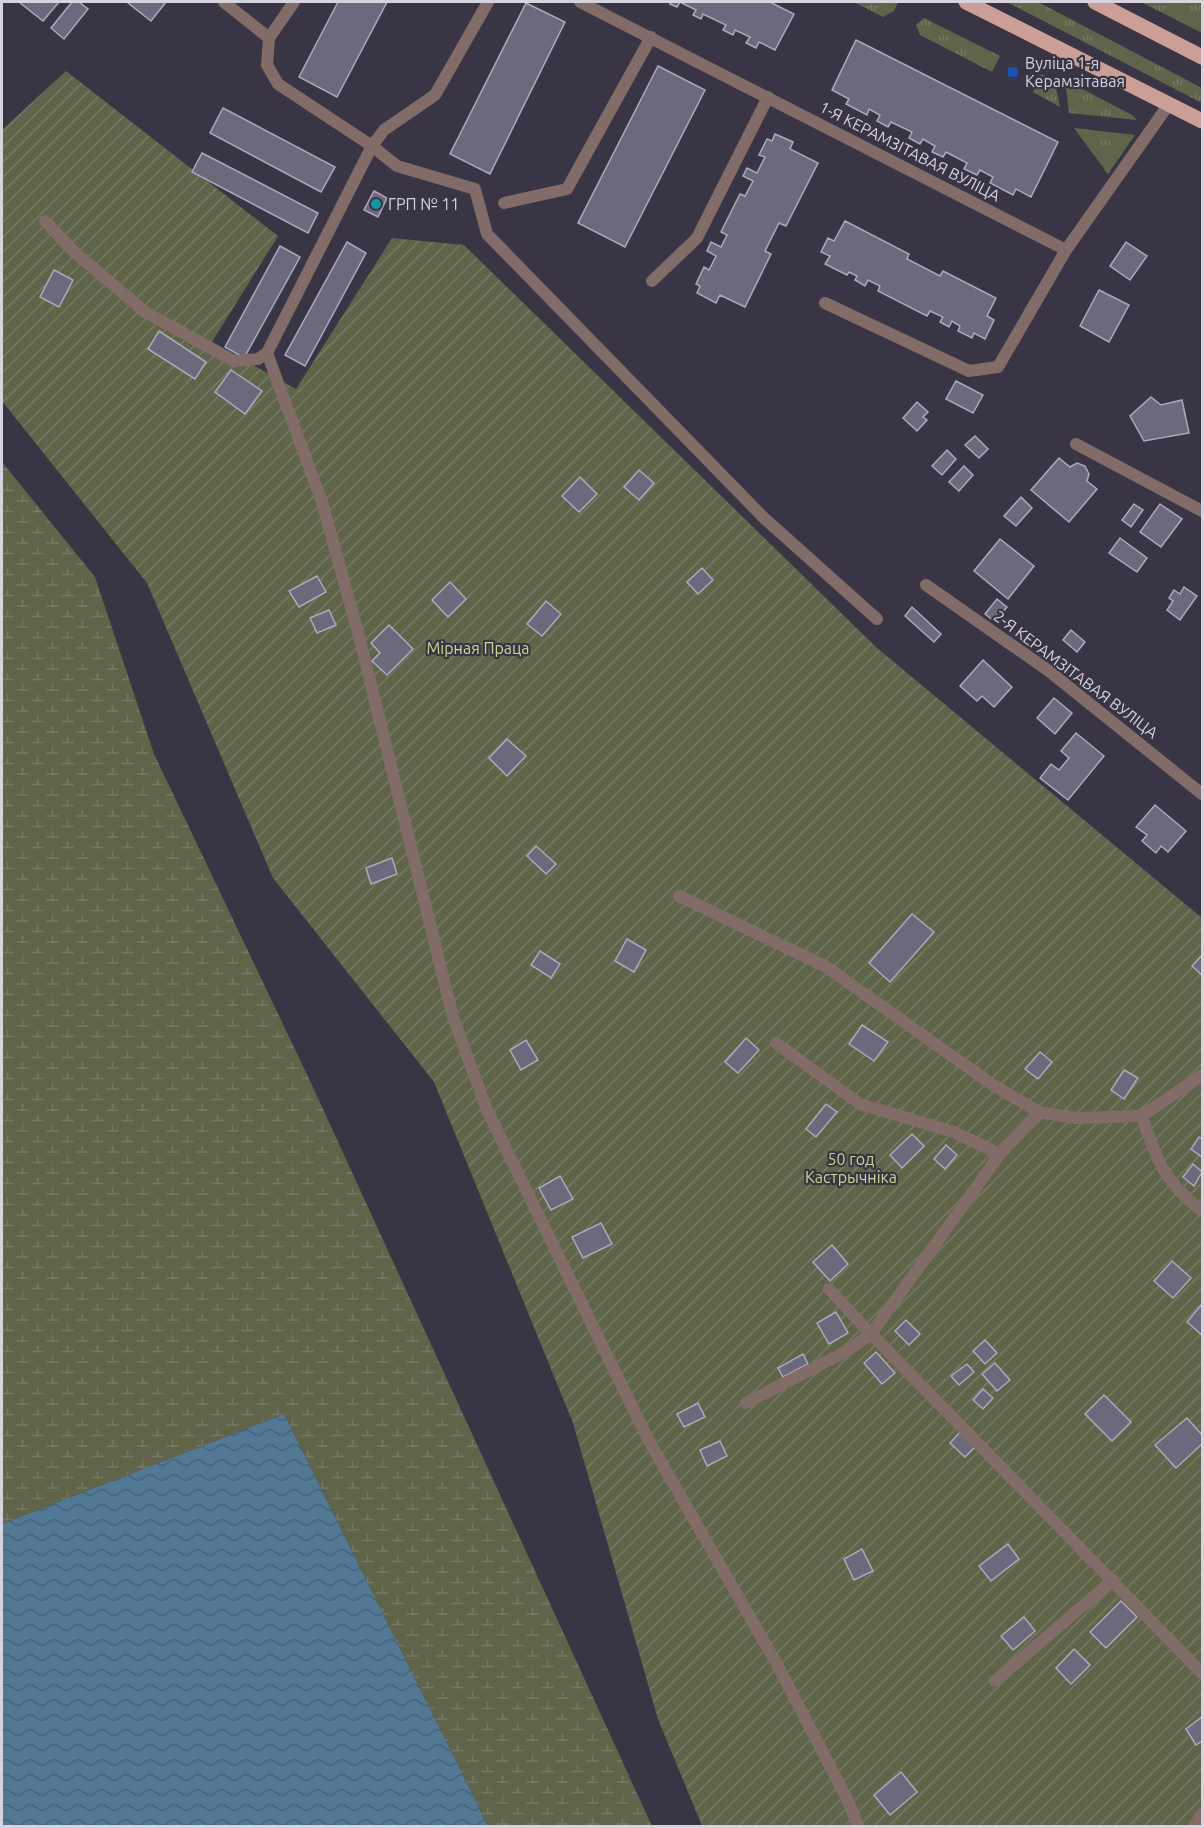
<svg xmlns="http://www.w3.org/2000/svg" width="1204" height="1828" font-family="Ubuntu,sans-serif">
<defs>
<pattern id="grass-tufts" width="24" height="20" patternUnits="userSpaceOnUse" patternTransform="scale(1.5)"><rect width="24" height="20" fill="#60654a"/><path d="M3 7l-1-3M5 7V3M7 7l1-3M15 17l-1-3M17 17v-4M19 17l1-3" fill="none" stroke="#767a64"/></pattern>
<pattern id="wetland-marsh" width="20" height="14" patternUnits="userSpaceOnUse" patternTransform="scale(1.5)"><rect width="20" height="14" fill="#60654a"/><path d="M1 5h8M5 5V1M11 12h8M15 12V8" fill="none" stroke="#767a64"/></pattern>
<pattern id="garden-furrows" width="10" height="10" patternUnits="userSpaceOnUse" patternTransform="scale(1.5)"><rect width="10" height="10" fill="#60654a"/><path d="M-1 1l2-2M0 10L10 0M9 11l2-2" fill="none" stroke="#767a64"/></pattern>
<pattern id="water-waves" width="16" height="10" patternUnits="userSpaceOnUse" patternTransform="scale(1.5)"><rect width="16" height="10" fill="#517996"/><path d="M0 5q4-4 8 0t8 0" fill="none" stroke="#4a6275"/></pattern>
</defs>
<rect width="100%" height="100%" fill="#393545"/>
<!-- grass -->
<g fill="url(#grass-tufts)">
<path d="M854 2H898L894 11 883 17Z"/>
<path d="M1007 2H1038L1202 88V103Z"/>
<path d="M1141 2H1202V33Z"/>
<path d="M924 18 1000 56 992 72 920 35 916 25Z"/>
<path d="M1041 74 1055 83 1060 107 1033 92Z"/>
<path d="M1071 83 1132 115 1137 120 1069 113 1066 88Z"/>
<path d="M1074 128 1135 135 1108 174Z"/>
</g>
<!-- wetland -->
<path fill="url(#wetland-marsh)" d="M2 462 95 577 154 754 311 1083 652 1826H488L284 1414 2 1524Z"/>
<!-- garden -->
<path fill="url(#garden-furrows)" d="M66 71 278 236 212 342 296 389 392 238 464 245 877 648 1202 918V1826H702L658 1719 573 1423 434 1082 273 878 147 583 2 401V130Z"/>
<!-- water -->
<path fill="url(#water-waves)" d="M284 1414 488 1826H2V1524Z"/>
<!-- building -->
<g fill="#6d697c" stroke="#ada9be" stroke-width="1.5">
<path d="M19 2H59L43 21Z"/>
<path d="M72 2H79L88 9 64 39 51 28Z"/>
<path d="M130 2H166L151 21 128 3Z"/>
<path d="M338 2H387L337 97 299 77Z"/>
<path d="M671 2H770L794 14 775 50 759 42 756 48 746 43 750 37 735 30 733 35 723 30 726 25 703 14 701 19 693 15 696 10 680 2 677 7 670 4Z"/>
<path d="M526 3 565 22 490 174 450 154Z"/>
<path d="M856 40 1058 142 1031 197 1016 189 1013 195 990 183 993 177 980 170 977 175 964 169 967 163 946 152 943 157 932 152 935 146 923 139 920 144 909 138 912 132 891 122 888 127 877 121 880 115 869 109 867 115 846 104 849 99 832 90Z"/>
<path d="M658 66 705 90 625 247 578 223Z"/>
<path d="M223 108 335 167 321 192 210 133Z"/>
<path d="M775 134 793 142 790 149 818 163 786 226 779 223 765 251 771 254 745 307 720 295 716 303 697 293 700 286 696 284 704 267 709 270 716 256 707 251 711 242 721 247 727 235 721 232 740 194 745 196 753 181 743 176 747 168 757 173 765 157 759 155 767 139 772 141Z"/>
<path d="M202 153 318 213 308 233 192 172Z"/>
<path d="M374 191 387 198 378 217 364 210Z"/>
<path d="M845 221 909 254 907 259 940 276 943 271 996 298 987 316 994 320 985 339 974 333 972 338 958 331 960 326 952 321 949 327 940 322 943 317 930 311 927 316 878 291 880 286 868 280 865 286 855 280 857 276 849 272 847 275 825 264 830 256 821 252 828 238 834 241Z"/>
<path d="M347 242 366 253 305 366 285 355Z"/>
<path d="M1126 242 1147 256 1130 280 1110 266Z"/>
<path d="M280 246 300 257 244 358 225 347Z"/>
<path d="M54 270 73 280 59 307 40 297Z"/>
<path d="M1099 290 1129 305 1109 342 1080 326Z"/>
<path d="M159 331 206 362 195 379 148 349Z"/>
<path d="M231 370 262 391 245 414 215 392Z"/>
<path d="M956 381 983 395 973 413 946 399Z"/>
<path d="M1151 397 1161 405 1182 400 1189 433 1144 441 1130 416Z"/>
<path d="M917 402 928 412 923 417 927 420 917 431 903 418Z"/>
<path d="M975 436 988 449 979 458 965 445Z"/>
<path d="M947 450 956 459 942 475 932 466Z"/>
<path d="M1059 458 1070 467 1077 463 1085 466 1089 474 1087 481 1097 489 1069 522 1031 490Z"/>
<path d="M964 466 973 475 959 491 949 482Z"/>
<path d="M639 470 654 483 639 500 624 487Z"/>
<path d="M580 477 597 494 579 512 562 496Z"/>
<path d="M1021 497 1032 508 1016 526 1004 516Z"/>
<path d="M1134 504 1143 510 1131 527 1122 520Z"/>
<path d="M1160 504 1182 519 1161 547 1140 532Z"/>
<path d="M1120 538 1147 558 1137 572 1109 553Z"/>
<path d="M1000 539 1034 566 1008 599 974 571Z"/>
<path d="M702 568 713 580 698 594 687 582Z"/>
<path d="M317 576 326 592 299 607 289 591Z"/>
<path d="M450 582 466 599 448 617 432 600Z"/>
<path d="M1184 587 1197 596 1180 620 1167 610 1173 601 1169 598 1174 590 1180 594Z"/>
<path d="M997 599 1007 607 995 622 985 614Z"/>
<path d="M546 601 561 614 542 636 527 624Z"/>
<path d="M912 607 941 634 934 642 905 616Z"/>
<path d="M329 610 336 625 317 633 310 618Z"/>
<path d="M389 625 413 649 387 675 372 661 380 653 371 643Z"/>
<path d="M1071 630 1085 642 1077 652 1063 640Z"/>
<path d="M983 660 1012 687 994 707 982 696 977 701 960 686Z"/>
<path d="M1054 698 1072 713 1055 734 1037 718Z"/>
<path d="M1076 733 1104 756 1068 800 1040 778 1051 764 1059 770 1069 758 1061 751Z"/>
<path d="M507 739 526 756 507 776 489 758Z"/>
<path d="M1155 805 1186 831 1168 852 1161 846 1156 853 1142 841 1147 835 1136 827Z"/>
<path d="M536 846 556 864 546 874 527 856Z"/>
<path d="M392 858 397 874 371 884 366 868Z"/>
<path d="M912 914 934 932 890 982 869 963Z"/>
<path d="M627 939 646 950 634 972 615 961Z"/>
<path d="M540 951 560 964 551 978 531 965Z"/>
<path d="M1202 955V975L1192 966Z"/>
<path d="M862 1025 888 1042 874 1061 849 1044Z"/>
<path d="M746 1038 759 1050 738 1073 725 1062Z"/>
<path d="M526 1040 538 1060 521 1070 510 1050Z"/>
<path d="M1040 1052 1052 1062 1038 1079 1025 1069Z"/>
<path d="M1124 1070 1138 1078 1124 1099 1111 1090Z"/>
<path d="M826 1104 837 1112 816 1137 806 1129Z"/>
<path d="M912 1134 924 1146 902 1168 890 1155Z"/>
<path d="M1199 1137 1202 1139V1157L1191 1149Z"/>
<path d="M946 1145 957 1155 945 1169 934 1159Z"/>
<path d="M1193 1164 1202 1172 1194 1186 1183 1177Z"/>
<path d="M560 1176 573 1199 551 1210 539 1188Z"/>
<path d="M601 1223 612 1244 583 1258 572 1237Z"/>
<path d="M832 1245 848 1264 830 1281 813 1262Z"/>
<path d="M1172 1261 1191 1278 1173 1298 1154 1281Z"/>
<path d="M1202 1304V1335L1187 1322Z"/>
<path d="M836 1312 848 1333 829 1344 817 1323Z"/>
<path d="M906 1320 920 1334 909 1345 895 1331Z"/>
<path d="M985 1340 997 1353 985 1364 973 1351Z"/>
<path d="M876 1352 895 1373 882 1384 864 1363Z"/>
<path d="M803 1354 808 1364 783 1377 778 1368Z"/>
<path d="M995 1363 1010 1380 997 1391 982 1374Z"/>
<path d="M967 1364 974 1372 959 1385 951 1376Z"/>
<path d="M983 1389 993 1398 983 1409 973 1400Z"/>
<path d="M1104 1395 1131 1422 1112 1441 1085 1414Z"/>
<path d="M698 1403 705 1417 684 1427 677 1414Z"/>
<path d="M1187 1418 1202 1435V1444L1176 1468 1155 1445Z"/>
<path d="M960 1432 976 1446 965 1457 950 1443Z"/>
<path d="M720 1441 727 1456 707 1466 700 1450Z"/>
<path d="M1008 1544 1019 1559 991 1581 979 1566Z"/>
<path d="M862 1549 873 1571 854 1580 844 1559Z"/>
<path d="M1121 1601 1137 1617 1106 1648 1090 1632Z"/>
<path d="M1024 1617 1035 1631 1013 1650 1001 1636Z"/>
<path d="M1074 1649 1090 1665 1071 1684 1056 1668Z"/>
<path d="M1202 1717V1741L1196 1745 1186 1729Z"/>
<path d="M901 1772 917 1792 890 1815 874 1795Z"/>
</g>
<g fill="none" stroke-linecap="round" stroke-linejoin="round">
<!-- lane -->
<g stroke="#826c67" stroke-width="12">
<path d="M269 38 267 65 278 84 372 146 397 166 475 189 487 234 764 518 877 619"/>
<path d="M504 203 567 189 651 37"/>
<path d="M45 221 72 250 145 312 234 361 258 359 267 353 372 146 384 130 435 95 488 2"/>
<path d="M652 281 697 238 768 97"/>
<path d="M825 303 969 371 998 367 1066 250"/>
<path d="M267 353 322 502 359 636 453 1017 487 1110 649 1441 778 1666 847 1799 858 1826"/>
<path d="M679 896 825 966 993 1085 1039 1112 1076 1118 1142 1116 1202 1075"/>
<path d="M776 1043 860 1104 954 1132 1000 1154 1039 1112"/>
<path d="M1142 1116C1155 1158 1166 1184 1202 1211"/>
<path d="M1000 1154 871 1334 1202 1673"/>
<path d="M746 1403 845 1352 871 1334 829 1289"/>
<path d="M995 1681 1113 1580"/>
<path d="M1194 1826 1202 1814"/>
</g>
<!-- street -->
<g stroke="#826c67" stroke-width="12">
<path d="M224 2 269 38 294 2"/>
<path d="M580 2 1066 250 1169 104"/>
<path d="M1076 444 1202 511"/>
<path d="M926 585 1049 671 1202 794"/>
</g>
<!-- primary -->
<g stroke="#cb9f95" stroke-width="15">
<path d="M966 2 1202 121"/>
<path d="M1095 2 1202 57"/>
</g>
</g>
<!-- markers -->
<rect fill="#1a4fb4" stroke="#393545" stroke-width="2" x="1007" y="66" width="12" height="12" rx="3"/>
<circle fill="#0f9aa8" stroke="#393545" stroke-width="2" cx="376" cy="204" r="6"/>
<g text-anchor="middle" dominant-baseline="central" stroke-width="4.5" stroke-linejoin="round" paint-order="stroke">
<!-- poi labels -->
<g font-size="16" fill="#d6d3de" stroke="#393545" text-anchor="start">
<text x="1025" y="63">Вуліца 1-я<tspan x="1025" dy="18">Керамзітавая</tspan></text>
<text x="388" y="204">ГРП № 11</text>
</g>
<!-- street labels -->
<g font-size="16" fill="#d6d3de" stroke="#393545">
<text transform="translate(910 151) rotate(27)">1-Я КЕРАМЗІТАВАЯ ВУЛІЦА</text>
<text transform="translate(1076 674) rotate(37)">2-Я КЕРАМЗІТАВАЯ ВУЛІЦА</text>
</g>
<!-- park labels -->
<g font-size="16" fill="#cad790" stroke="#393545">
<text x="478" y="648">Мірная Праца</text>
<text x="851" y="1159">50 год<tspan x="851" dy="18">Кастрычніка</tspan></text>
</g>
</g>
<!-- border -->
<rect width="1204" height="1828" fill="none" stroke="#d6d3de" stroke-width="6"/>
</svg>
